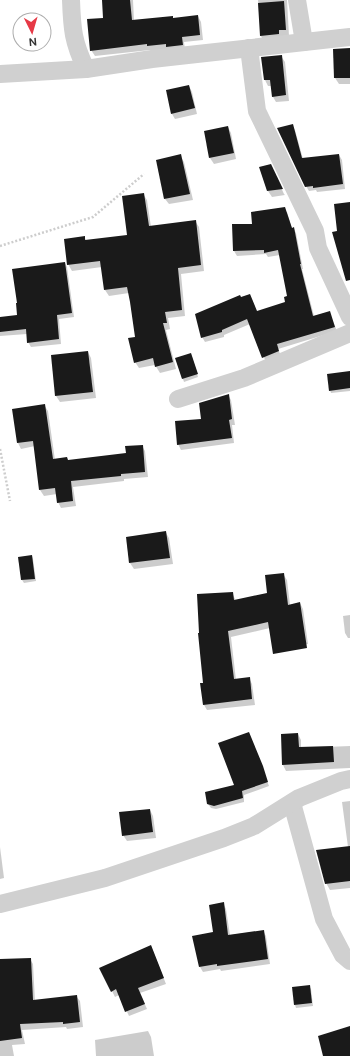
<svg xmlns="http://www.w3.org/2000/svg" width="350" height="1056" font-family="'DM Sans',sans-serif">
<rect width="100%" height="100%" fill="#fff"/>
<!-- shadow -->
<g fill="#0003">
<path d="M103 0H133L134 21 173 19 198 16 201 22 203 40 184 42 185 50 151 51 150 50 95 56 91 50 104 19Z"/>
<path d="M258 0H287L289 36 264 42 261 36Z"/>
<path d="M350 49V84H339L335 78 334 50Z"/>
<path d="M281 56 285 62 289 101 276 102 273 97 272 86H268L265 80 262 58Z"/>
<path d="M189 86 192 92 197 114 175 119 172 114Z"/>
<path d="M292 125 295 130 303 159 339 155 342 160 345 189 317 192 316 190 309 191 306 186Z"/>
<path d="M228 127 231 133 236 159 214 164 210 158 205 132Z"/>
<path d="M180 156 184 162 193 200 169 204 165 199Z"/>
<path d="M273 170 284 194 285 195 272 197 268 191Z"/>
<path d="M143 194 147 200 151 227 195 221 199 227 204 271 181 274 185 316 168 318 170 329 166 330 176 369 160 373 155 365 139 368 135 362 136 337 129 293 109 296 105 290 102 267 72 271 68 264 84 237 87 241 128 236Z"/>
<path d="M287 212 292 229H294L296 233 303 269H302L314 316 329 312 337 331 278 349 281 356 266 362 250 324 224 335V337L205 342 202 337 240 298 250 295 257 312 286 303 289 296 280 255 268 257 266 254 237 256 234 251 233 225H253Z"/>
<path d="M65 263 67 267 74 317 59 319 61 344 31 347 28 342 27 334 0 336V318L18 316Z"/>
<path d="M88 352 91 358 96 398 60 402 56 396Z"/>
<path d="M192 357 198 377 184 382 176 358Z"/>
<path d="M350 373V391L331 393 330 390Z"/>
<path d="M228 395 231 400 235 425H232L234 443 181 450 178 444Z"/>
<path d="M44 405 48 411 55 460 68 461 127 454 142 446 145 451 148 477 124 479V481L73 487 76 506 61 508 58 502 57 494 44 496 40 490 35 446 21 449 18 443 13 410Z"/>
<path d="M166 533 169 538 173 564 134 569 130 563 127 537Z"/>
<path d="M32 556 33 559 36 581 24 583 22 580 19 558Z"/>
<path d="M283 574 287 580 290 605 300 603 303 609 308 644 276 648 270 628 231 637 236 680 249 678 252 684 255 705 207 710 204 705V684L232 593 236 601 268 594Z"/>
<path d="M350 615V638H348L345 633 343 616Z"/>
<path d="M249 733 269 786 244 795V802L216 809 211 808 208 804 235 786Z"/>
<path d="M298 734 301 740V748L350 746V768L286 771 283 765 282 735Z"/>
<path d="M350 801V888L330 890 326 883 348 847 342 802Z"/>
<path d="M150 810 153 816 156 838 127 841 123 835Z"/>
<path d="M0 847 4 878 0 879Z"/>
<path d="M223 903 226 909 230 935 263 931 266 936 270 964 221 971 220 969 203 972 200 967 214 933Z"/>
<path d="M151 946 166 984 140 993 147 1009 129 1016 119 995 115 997 112 991Z"/>
<path d="M30 959 33 964 35 1001 76 996 80 1001 83 1027 67 1029 66 1027 22 1030 25 1044 12 1045 14 1056H0V960Z"/>
<path d="M309 986 311 989 313 1006 296 1008 295 1005Z"/>
<path d="M148 1031 151 1037 154 1056H96L95 1040Z"/>
</g>
<!-- building -->
<g fill="#1a1a1a">
<path d="M102 0H130L132 20 173 16V18L198 15 200 35 182 37 183 45 166 47V44L147 46V44L90 51 87 19 103 18Z"/>
<path d="M284 1 286 30H279V34L260 36 258 3Z"/>
<path d="M350 48V78H334L333 49Z"/>
<path d="M282 55 286 95 272 97 270 80H264L261 57Z"/>
<path d="M189 85 195 108 171 114 166 90Z"/>
<path d="M293 124 302 158 339 154 343 184 313 188V186L305 187 277 128Z"/>
<path d="M228 126 234 153 209 158 204 131Z"/>
<path d="M181 154 190 194 164 199 156 160Z"/>
<path d="M271 164 283 189 267 191 259 167Z"/>
<path d="M144 193 149 226 196 220 201 265 178 268 182 310 165 312 167 323H163L173 362 155 367 153 358 134 363 128 338 135 337 130 302 127 287 104 290 100 261 67 265 64 239 85 236V240L127 235 122 196Z"/>
<path d="M350 202V280L346 281 332 232 337 231 334 204Z"/>
<path d="M285 207 292 228 294 227 301 264H300L313 316 330 311 335 327 277 344 279 351 262 358 247 319 222 330V332L201 338 195 314 240 295 241 297 250 294 257 311 285 302 284 297 287 296 278 250 264 253V250L233 251 232 224H252L251 212Z"/>
<path d="M65 262 72 313 57 315 59 339 27 343 26 329 0 332V317L17 315 16 303H17L12 269Z"/>
<path d="M88 351 93 392 55 396 51 355Z"/>
<path d="M191 353 198 374 182 379 175 358Z"/>
<path d="M350 371V388L329 391 327 374Z"/>
<path d="M229 394 232 419 229 420 232 438 177 445 175 421 201 419 199 403Z"/>
<path d="M45 404 53 459 67 457 68 460 126 453 125 446 143 445 145 472 121 474V476L71 481 73 501 57 503 55 488 39 490 33 441 17 443 12 409Z"/>
<path d="M166 531 170 558 129 563 126 537Z"/>
<path d="M32 555 35 579 21 580 18 557Z"/>
<path d="M284 573 288 605 300 602 307 648 273 654 268 622 228 631 234 679 250 677 252 699 203 705 200 683H203L198 633H199L197 594 233 592 234 600 267 593 265 575Z"/>
<path d="M249 732 263 766 268 782 242 791 243 798 214 806 207 804 205 792 234 785 218 743Z"/>
<path d="M298 733 299 747 333 746 334 762 282 765 281 734Z"/>
<path d="M150 809 153 832 122 836 119 812Z"/>
<path d="M350 846V881L325 884 316 850Z"/>
<path d="M224 902 228 935 264 930 268 959 217 966V964L199 967 192 936 213 932 209 905Z"/>
<path d="M151 945 164 978 138 988 145 1004 125 1012 116 989 111 992 99 968Z"/>
<path d="M31 958 33 1000 77 995 80 1022 63 1024V1022L20 1024 22 1038 0 1041V959Z"/>
<path d="M310 985 312 1003 294 1005 292 987Z"/>
<path d="M350 1026V1056H323L318 1036Z"/>
</g>
<g fill="none" stroke-linecap="round" stroke-linejoin="round">
<!-- path -->
<g stroke="#cdcdcd" stroke-width="2.5" stroke-dasharray="2 2" stroke-linecap="butt">
<path d="M0 246 93 217 144 174"/>
<path d="M0 449 10 501"/>
</g>
<!-- minor -->
<g stroke="#d0d0d0" stroke-width="18">
<path d="M71 0C72 29 73 42 86 69"/>
<path d="M297 0 304 42"/>
<path d="M249 48 257 111 315 231 318 248 350 317"/>
<path d="M0 74 86 69 152 59 350 37"/>
<path d="M178 399 244 378 350 333"/>
<path d="M292 803 324 919 343 955 350 961"/>
<path d="M0 904 105 878 224 838 254 826 299 798 341 781 350 779"/>
</g>
</g>
<!-- north arrow -->
<g transform="translate(32 32) rotate(175)"><circle r="19" fill="#ffffff" stroke="#adadad"/>
<path d="M0-3L7 15L0 10L-7 15Z" fill="#e63946"/>
<text y="-6" font-size="11" font-weight="bold" text-anchor="middle" fill="#333333">N</text>
</g>
</svg>
